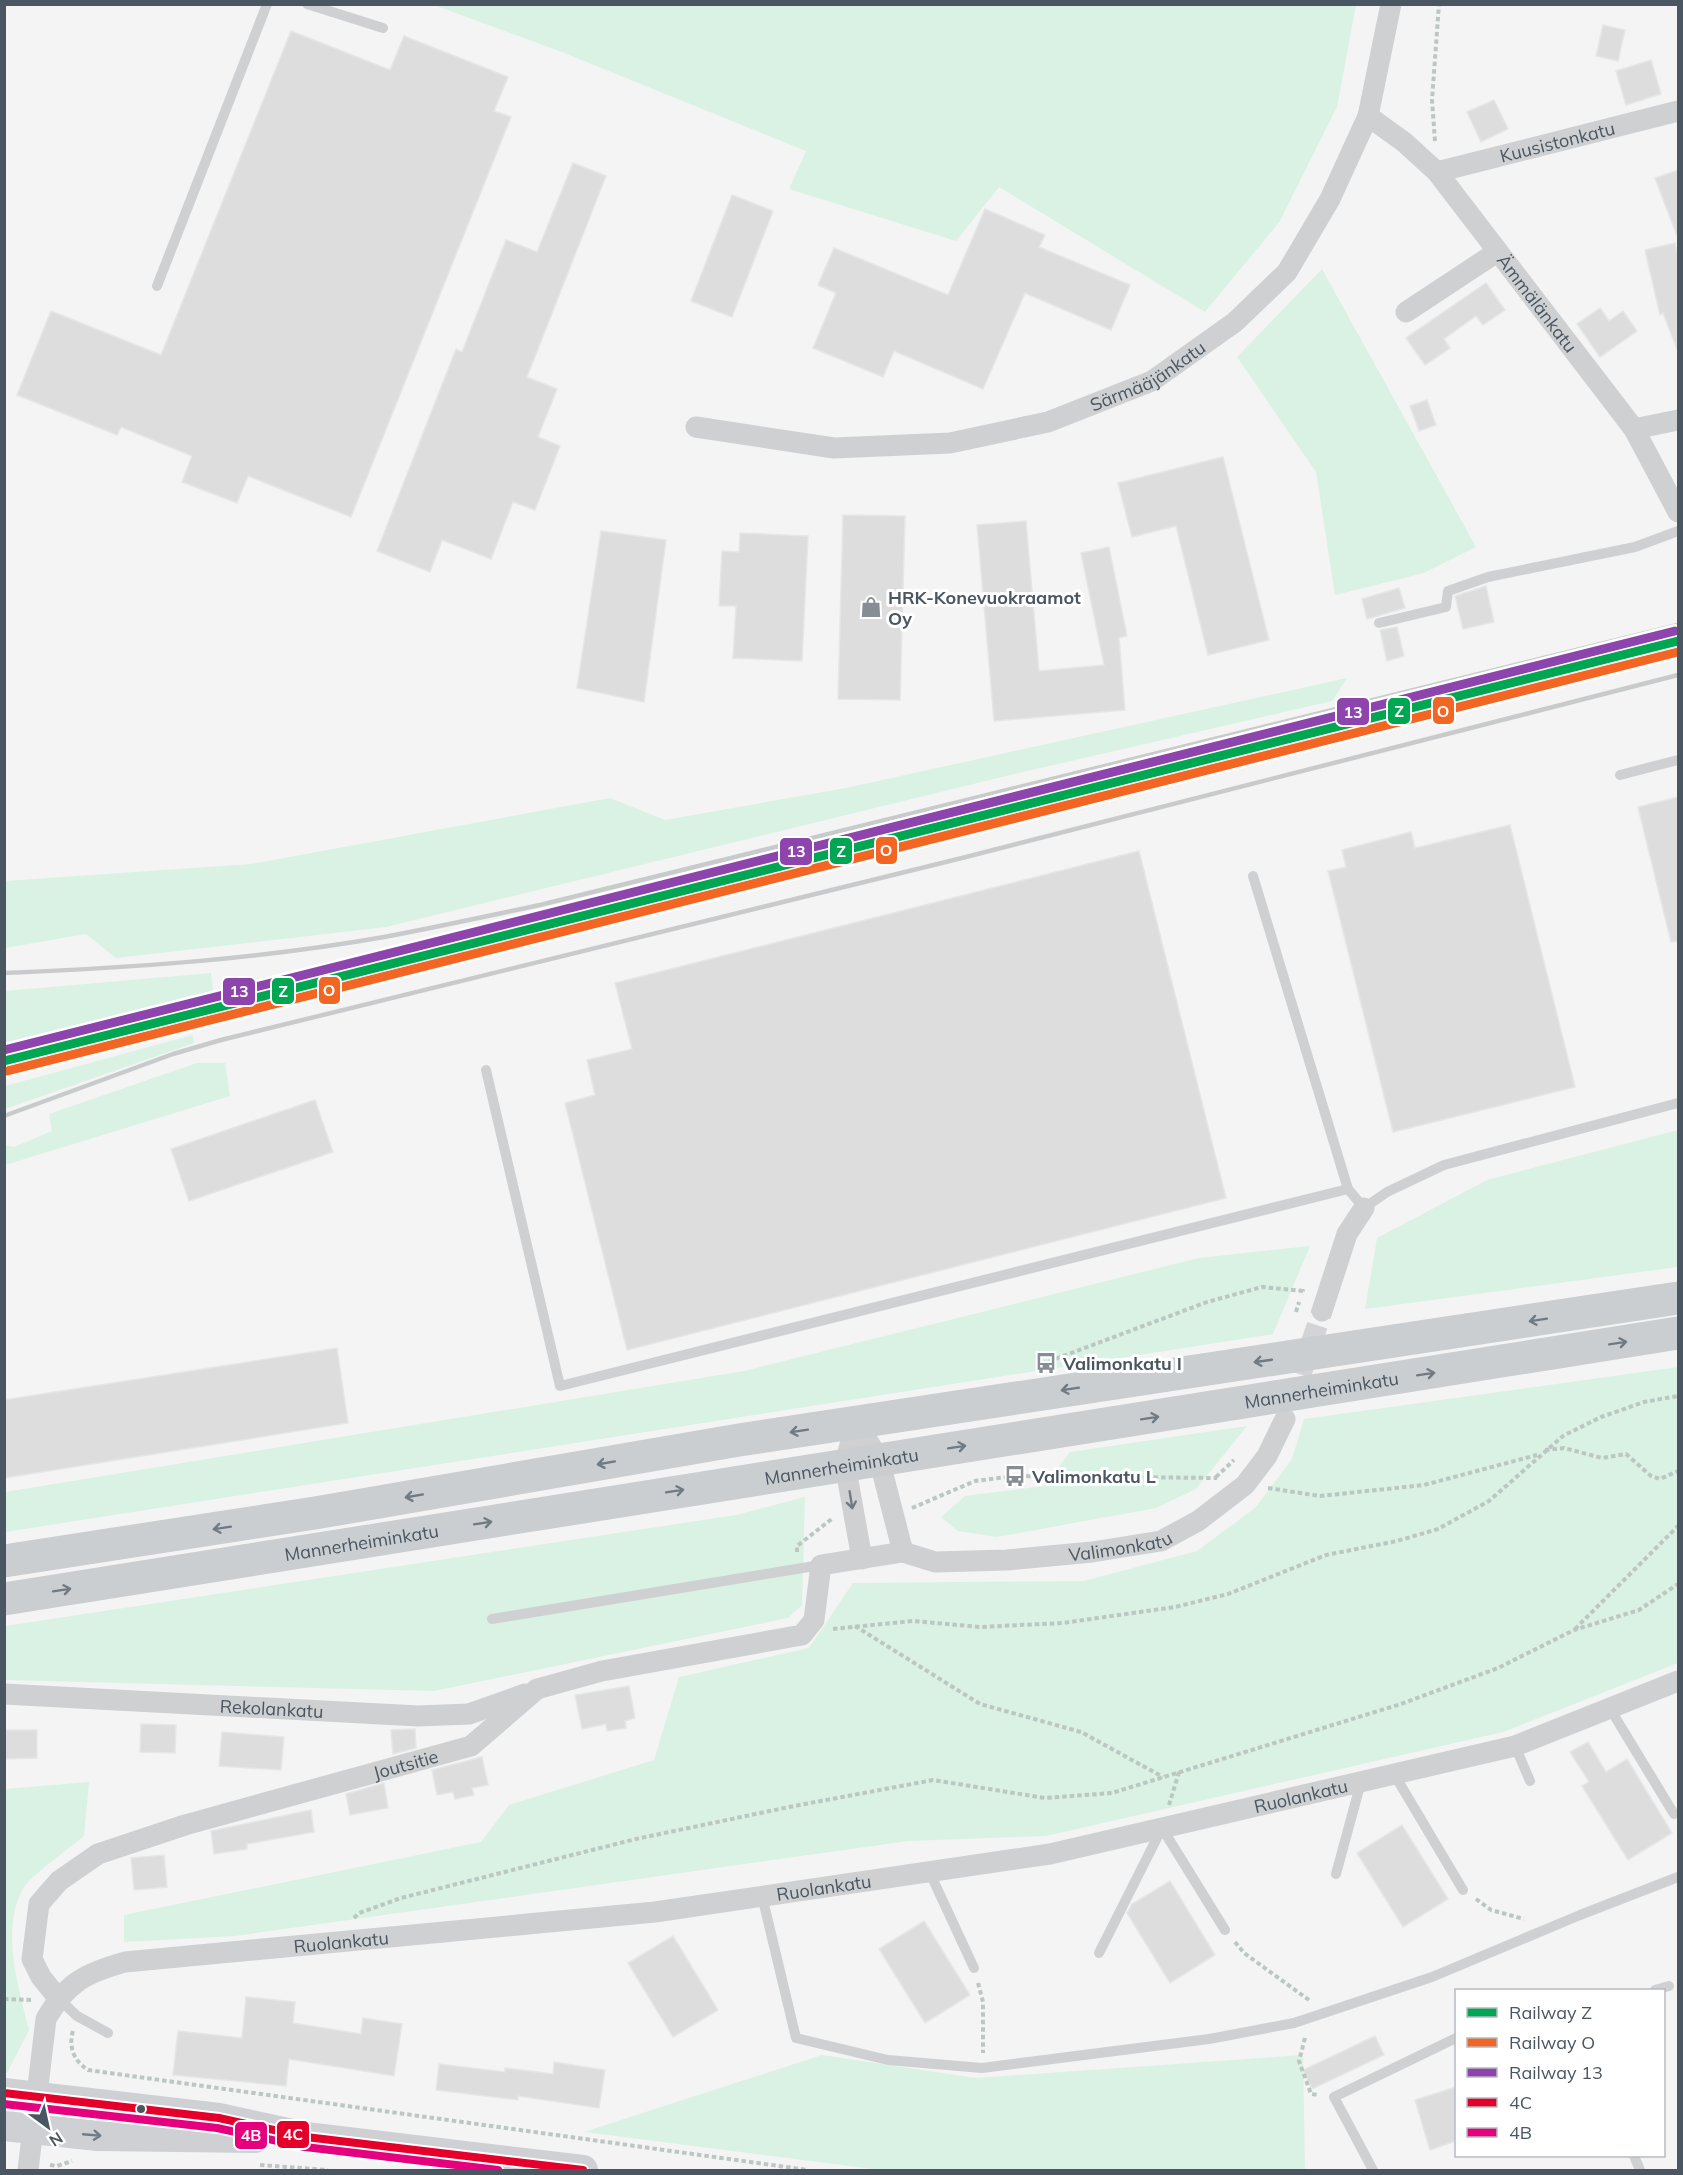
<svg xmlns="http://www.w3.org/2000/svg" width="1683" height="2175" font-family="Mulish,sans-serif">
<rect width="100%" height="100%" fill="#f4f4f4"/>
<!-- green -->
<g fill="#d9f2e3">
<path d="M434 5H1356L1337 107 1280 221 1205 312 999 187 956 241 789 189 806 151 562 52Z"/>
<path d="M1322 269 1476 547 1424 573 1335 595 1316 472 1237 357Z"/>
<path d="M1347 678 1332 701 1010 775 386 927 116 958 86 934 5 948V881L251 864 610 798 665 820 846 788Z"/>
<path d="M211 973 214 1002 5 1053V991Z"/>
<path d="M193 1035 194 1043 5 1109V1086Z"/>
<path d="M197 1063H225L230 1096 5 1165V1145L14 1147 52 1131 49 1114Z"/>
<path d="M1678 1130V1267L1365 1309 1377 1238 1487 1180Z"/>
<path d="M1310 1246 1273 1334 5 1532V1492L744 1371 1199 1258Z"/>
<path d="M1678 1367V1663L1503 1732 1046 1836 908 1841 235 1936 124 1942V1915L481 1842 509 1805 654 1760 679 1677 809 1648 853 1583 1084 1581 1197 1551 1255 1508 1292 1459 1304 1419Z"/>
<path d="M1247 1426 1196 1489 1156 1508 997 1537 958 1531 941 1517 965 1496 1044 1486 1070 1452Z"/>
<path d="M805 1497 802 1605 788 1618 434 1691 5 1680V1626L736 1515Z"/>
<path d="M89 1782 84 1836C71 1847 32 1875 24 1887 0 1928 18 1987 29 2030L7 2073 5 2072V1789Z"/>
<path d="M822 2055 976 2078 1303 2055 1305 2170H881L584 2132Z"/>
</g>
<!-- building -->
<g fill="#ddddde" stroke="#e5e6e7" stroke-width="1.5">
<path d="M1603 25 1625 30 1618 61 1596 56Z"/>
<path d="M291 31 390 70 404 36 508 77 494 111 511 117 351 517 248 476 237 503 182 482 192 456 121 427 117 435 17 395 51 311 161 355Z"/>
<path d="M1651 60 1661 94 1626 105 1616 71Z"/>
<path d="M1494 100 1508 129 1481 142 1467 112Z"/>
<path d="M573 163 606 176 527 377 557 389 538 437 560 446 535 510 513 502 491 559 442 540 430 572 377 551 456 349 462 352 506 240 537 252Z"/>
<path d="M1678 170V235L1677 236 1655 178Z"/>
<path d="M732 195 773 211 732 317 691 301Z"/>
<path d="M985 209 1045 235 1039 247 1130 285 1111 330 1025 293 983 389 894 351 883 377 813 348 836 293 818 285 834 248 948 295Z"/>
<path d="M1675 243 1678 257 1677 349 1663 313 1660 315 1645 250Z"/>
<path d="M1486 283 1505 310 1483 325 1476 316 1444 339 1450 348 1425 365 1406 338Z"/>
<path d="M1600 308 1609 321 1623 311 1637 331 1600 357 1577 324Z"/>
<path d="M1427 400 1436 425 1419 431 1410 406Z"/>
<path d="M1223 457 1269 640 1208 655 1176 526 1132 537 1118 483Z"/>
<path d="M843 515 905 516 900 700 838 699Z"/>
<path d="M1026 521 1039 671 1104 665 1081 553 1109 547 1127 636 1119 638 1125 710 994 721 977 525Z"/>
<path d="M601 531 666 540 644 702 577 688Z"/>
<path d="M740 533 808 536 802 661 733 658 736 606H719L722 551 739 552Z"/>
<path d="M1486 586 1494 622 1463 629 1455 596Z"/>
<path d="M1399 588 1405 608 1367 619 1362 599Z"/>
<path d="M1397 627 1404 656 1387 661 1380 630Z"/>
<path d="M1678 797V941L1671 942 1638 807Z"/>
<path d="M1510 825 1575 1087 1393 1132 1328 871 1346 867 1342 850 1411 832 1415 848Z"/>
<path d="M1139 851 1226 1198 627 1350 565 1103 595 1095 587 1060 632 1049 615 983Z"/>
<path d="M315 1100 333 1152 189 1201 171 1149Z"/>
<path d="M337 1348 348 1423 4 1478V1400Z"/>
<path d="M629 1686 635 1718 625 1721 626 1728 607 1731 606 1724 582 1729 575 1695Z"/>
<path d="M141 1724 176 1725 175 1753 140 1752Z"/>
<path d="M415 1729 416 1748 393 1754 391 1730Z"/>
<path d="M4 1730H37V1758L4 1759Z"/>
<path d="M222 1732 284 1737 281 1770 219 1766Z"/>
<path d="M1588 1742 1606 1772 1627 1759 1672 1833 1628 1860 1582 1786 1589 1782 1570 1752Z"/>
<path d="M482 1757 488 1785 472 1788 474 1795 455 1799 453 1792 437 1795 432 1770Z"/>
<path d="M384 1783 388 1808 350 1815 346 1794Z"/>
<path d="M311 1810 314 1832 247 1844V1849L214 1854 211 1831Z"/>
<path d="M1402 1825 1448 1899 1403 1927 1357 1853Z"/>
<path d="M164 1855 167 1887 134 1890 131 1858Z"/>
<path d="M1170 1881 1215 1955 1170 1983 1127 1913 1132 1904Z"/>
<path d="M924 1921 970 1995 925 2023 879 1949Z"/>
<path d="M673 1936 718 2010 673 2037 628 1963Z"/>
<path d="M246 1997 295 2002 293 2023 361 2034 363 2018 402 2024 394 2076 289 2059 286 2086 173 2075 178 2031 242 2038Z"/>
<path d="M1375 2036 1384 2055 1312 2089 1303 2070Z"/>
<path d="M554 2062 605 2070 599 2108 518 2096V2100L436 2090 439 2064 505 2072V2068L553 2074Z"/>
<path d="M1456 2087V2141L1430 2150 1415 2100Z"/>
</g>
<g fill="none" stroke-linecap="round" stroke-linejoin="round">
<!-- street-tunnel -->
<path stroke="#d2d4d7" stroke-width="21" stroke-dasharray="21 10" stroke-linecap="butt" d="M1291 1404 1322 1311"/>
<!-- path -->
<g stroke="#bcc7c4" stroke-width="4" stroke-dasharray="4.5 3" stroke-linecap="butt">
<path d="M1435 141 1432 100 1439 4"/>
<path d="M1296 1312 1299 1302"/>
<path d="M1042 1364 1207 1302 1262 1287 1303 1291 1302 1294"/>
<path d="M1545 1450 1564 1448 1602 1458 1626 1454 1651 1476 1660 1479 1678 1471"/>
<path d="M1216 1477 1234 1460"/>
<path d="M1268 1488 1320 1496 1424 1485 1537 1455"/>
<path d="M912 1508 975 1481 1015 1476 1217 1478"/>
<path d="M797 1552V1546L833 1518"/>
<path d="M855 1626 980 1704 1081 1732 1163 1777"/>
<path d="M833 1629 913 1621 980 1627 1063 1623 1175 1607 1228 1594 1326 1555 1397 1541 1438 1529 1489 1501 1563 1436 1601 1417 1644 1402 1678 1396"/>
<path d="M1575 1629 1678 1526"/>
<path d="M1169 1805 1179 1772"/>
<path d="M1476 1899 1491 1910 1524 1919"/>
<path d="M354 1918 359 1913 401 1898 636 1839 789 1807 933 1780 1045 1798 1112 1793 1401 1704 1498 1668 1574 1630 1639 1610 1678 1584"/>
<path d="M1235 1942 1244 1953 1309 2000"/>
<path d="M978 1983 983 2002V2053"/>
<path d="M4 1999 31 2000"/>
<path d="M73 2031C68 2047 74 2061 88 2070L808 2170"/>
<path d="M1305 2038 1299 2061 1311 2094 1319 2095"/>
<path d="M50 2165 57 2166 72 2161"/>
<path d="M260 2165 328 2170"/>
</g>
<!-- lane -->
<g stroke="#ced0d2" stroke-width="10">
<path d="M307 4 383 28"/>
<path d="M157 286 267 4"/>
<path d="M1379 623 1446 607 1448 591 1488 577 1635 547 1678 531"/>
<path d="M1620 775 1678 760"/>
<path d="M1253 876 1348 1189 1364 1208 1387 1192 1444 1165 1678 1103"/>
<path d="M486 1070 560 1386 1348 1189"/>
<path d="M492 1619 821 1565"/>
<path d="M1609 1707 1674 1814"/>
<path d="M1515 1746 1530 1781"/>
<path d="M1394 1774 1463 1890"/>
<path d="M1162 1828 1225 1930"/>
<path d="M929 1871 974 1968"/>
<path d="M1336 1874 1361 1782"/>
<path d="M762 1896 796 2038 888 2060 982 2068 1209 2039 1294 2023 1432 1977 1580 1915 1678 1877"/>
<path d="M1099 1953 1162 1828"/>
<path d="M1655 1990 1669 1986"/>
<path d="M58 1998 77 2016 108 2033"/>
<path d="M1634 2156 1640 2170"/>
<path d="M1373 2170 1334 2097 1456 2038"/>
</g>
<!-- street -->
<g stroke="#ced0d2" stroke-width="21">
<path id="s1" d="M1368 116 1404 142 1437 172 1634 429 1678 512"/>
<path id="s2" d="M1437 172 1678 111"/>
<path d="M1406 312 1497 252"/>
<path id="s3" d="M696 427 834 448 950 443 1048 422 1152 381 1235 322 1287 272 1330 199 1368 116 1391 4"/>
<path d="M1634 429 1678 420"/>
<path d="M1322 1311 1347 1234 1364 1208"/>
<path d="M856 1422 879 1459 903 1552"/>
<path d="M856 1422 845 1464 862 1559"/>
<path id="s4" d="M4 1694 418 1716 469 1714 525 1694"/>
<path id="s5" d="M58 1998 41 1977 32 1959 39 1904 59 1881 98 1854 185 1825 471 1746 537 1689 602 1671 802 1635 814 1620 821 1565 903 1552 935 1562 1007 1560 1092 1552 1161 1541 1198 1521 1245 1485 1267 1456 1285 1419"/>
<path id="s6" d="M28 2170 46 2019C67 1982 86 1973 125 1962L655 1912 1050 1854 1515 1746 1678 1681"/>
</g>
<!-- secondary -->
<g stroke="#ced0d4" stroke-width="30">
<path d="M4 2093 219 2118 306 2137 583 2170"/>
<path d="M4 2126 98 2136 255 2138"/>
</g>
<!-- primary -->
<g stroke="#caced1" stroke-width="33">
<path d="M4 1561 315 1513 739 1440 1678 1298"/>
<path id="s7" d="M4 1599 1678 1333"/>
</g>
<!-- rail -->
<g stroke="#c9cacc" stroke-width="4.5">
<path d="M4 973C131 968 259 959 384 937 437 927 488 916 540 905L1678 625"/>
<path d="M4 1116 173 1054 221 1040 958 859 1678 675"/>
</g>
<defs>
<path id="bus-1" d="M4 2093 219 2118 306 2137 583 2170"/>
<path id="bus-2" d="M4 2104 217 2128 305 2147 498 2170"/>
</defs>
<!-- bus-1 casing -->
<use href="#bus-1" stroke="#fff" stroke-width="12"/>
<!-- bus-2 casing -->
<use href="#bus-2" stroke="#fff" stroke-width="12"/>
<!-- bus-1 -->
<use href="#bus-1" stroke="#e4002b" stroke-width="8"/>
<!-- bus-2 -->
<use href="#bus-2" stroke="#e5007d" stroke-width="8"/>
<defs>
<path id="rail-1" d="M4 1061 1678 641"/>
<path id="rail-2" d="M7 1071 1678 652"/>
<path id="rail-3" d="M4 1050 1675 631"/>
</defs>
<!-- rail-1 casing -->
<use href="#rail-1" stroke="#fff" stroke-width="14"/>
<!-- rail-2 casing -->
<use href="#rail-2" stroke="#fff" stroke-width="14"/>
<!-- rail-3 casing -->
<use href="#rail-3" stroke="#fff" stroke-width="14"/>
<!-- rail-1 -->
<use href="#rail-1" stroke="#00a651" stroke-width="9"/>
<!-- rail-2 -->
<use href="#rail-2" stroke="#f26522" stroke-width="9"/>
<!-- rail-3 -->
<use href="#rail-3" stroke="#8e44ad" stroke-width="9"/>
</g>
<!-- one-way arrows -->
<defs><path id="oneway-shaft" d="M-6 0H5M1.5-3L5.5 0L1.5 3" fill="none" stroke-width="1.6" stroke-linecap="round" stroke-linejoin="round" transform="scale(1.5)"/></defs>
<g stroke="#707a83">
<use href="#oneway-shaft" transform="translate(1538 1320) rotate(171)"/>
<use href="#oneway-shaft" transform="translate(1618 1343) rotate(-9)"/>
<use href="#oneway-shaft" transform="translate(1263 1361) rotate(172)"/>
<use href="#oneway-shaft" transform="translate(1426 1374) rotate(-9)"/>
<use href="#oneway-shaft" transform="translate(1070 1389) rotate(171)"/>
<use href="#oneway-shaft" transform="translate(1150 1418) rotate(-9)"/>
<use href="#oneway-shaft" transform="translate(799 1431) rotate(171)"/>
<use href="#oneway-shaft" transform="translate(957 1447) rotate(-9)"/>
<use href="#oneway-shaft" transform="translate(606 1463) rotate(170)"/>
<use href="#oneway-shaft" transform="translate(675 1491) rotate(-9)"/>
<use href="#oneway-shaft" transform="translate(414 1496) rotate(170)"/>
<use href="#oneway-shaft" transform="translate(483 1523) rotate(-9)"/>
<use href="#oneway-shaft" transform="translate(222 1528) rotate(171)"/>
<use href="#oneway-shaft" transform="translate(62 1590) rotate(-9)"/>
</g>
<use stroke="#727b83" href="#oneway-shaft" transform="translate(851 1500) rotate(81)"/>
<use stroke="#727b84" href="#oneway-shaft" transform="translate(92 2135) rotate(5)"/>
<!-- icons -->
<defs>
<symbol id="shop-bare" viewBox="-9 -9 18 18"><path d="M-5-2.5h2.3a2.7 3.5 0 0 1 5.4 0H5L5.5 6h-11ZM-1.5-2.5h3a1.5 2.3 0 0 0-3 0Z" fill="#868d94" stroke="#fff" stroke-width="2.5" paint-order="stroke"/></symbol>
<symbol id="bus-bare" viewBox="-9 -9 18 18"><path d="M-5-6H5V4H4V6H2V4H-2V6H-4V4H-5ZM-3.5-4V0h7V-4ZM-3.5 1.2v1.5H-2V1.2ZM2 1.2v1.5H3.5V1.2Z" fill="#868d94" stroke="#fff" stroke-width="2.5" paint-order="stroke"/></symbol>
</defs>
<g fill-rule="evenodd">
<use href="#shop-bare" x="856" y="592" width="30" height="30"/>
<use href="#bus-bare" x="1031" y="1348" width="30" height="30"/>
<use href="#bus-bare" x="1000" y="1461" width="30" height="30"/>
</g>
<!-- markers -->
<circle fill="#4a5661" stroke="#fff" stroke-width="2" cx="141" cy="2109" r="5"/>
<g text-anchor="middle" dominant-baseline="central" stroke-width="6" stroke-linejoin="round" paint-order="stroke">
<!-- street labels -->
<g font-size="18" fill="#4a5661" stroke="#fff">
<text stroke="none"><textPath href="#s2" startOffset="124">Kuusistonkatu</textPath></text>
<text stroke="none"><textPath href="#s1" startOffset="254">Ämmälänkatu</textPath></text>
<text stroke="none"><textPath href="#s3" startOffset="466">Särmääjänkatu</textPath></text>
<text stroke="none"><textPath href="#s7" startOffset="1334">Mannerheiminkatu</textPath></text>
<text stroke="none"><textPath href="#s7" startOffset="848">Mannerheiminkatu</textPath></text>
<text stroke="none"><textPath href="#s7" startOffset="362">Mannerheiminkatu</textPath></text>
<text stroke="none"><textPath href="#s5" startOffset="1304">Valimonkatu</textPath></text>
<text stroke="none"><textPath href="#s4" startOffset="268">Rekolankatu</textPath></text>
<text stroke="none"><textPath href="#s5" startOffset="501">Joutsitie</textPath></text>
<text stroke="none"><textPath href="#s6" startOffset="1442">Ruolankatu</textPath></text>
<text stroke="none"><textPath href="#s6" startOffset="956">Ruolankatu</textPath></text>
<text stroke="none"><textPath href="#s6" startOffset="470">Ruolankatu</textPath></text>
</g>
<!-- poi labels -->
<g font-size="18" font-weight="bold" fill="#4a5661" stroke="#fff" text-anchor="start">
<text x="888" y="597">HRK-Konevuokraamot<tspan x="888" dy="21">Oy</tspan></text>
<text x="1063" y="1363">Valimonkatu I</text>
<text x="1032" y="1476">Valimonkatu L</text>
</g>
</g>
<g stroke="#fff" stroke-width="2">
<rect x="1432" y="696" width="23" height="29" rx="6" fill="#f26522"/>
<rect x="1387" y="697" width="24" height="28" rx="6" fill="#00a651"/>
<rect x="1336" y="697" width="34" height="29" rx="6" fill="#8e44ad"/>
<rect x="875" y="836" width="23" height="29" rx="6" fill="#f26522"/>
<rect x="829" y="837" width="24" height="28" rx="6" fill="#00a651"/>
<rect x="779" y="837" width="34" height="29" rx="6" fill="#8e44ad"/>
<rect x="318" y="976" width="23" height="29" rx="6" fill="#f26522"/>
<rect x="271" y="977" width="24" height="28" rx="6" fill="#00a651"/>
<rect x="222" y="977" width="34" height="29" rx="6" fill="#8e44ad"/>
<rect x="276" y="2120" width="34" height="29" rx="6" fill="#e4002b"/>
<rect x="234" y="2121" width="34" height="29" rx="6" fill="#e5007d"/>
</g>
<g font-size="16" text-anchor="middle" font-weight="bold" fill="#fff">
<text x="1443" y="717">O</text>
<text x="1399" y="717">Z</text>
<text x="1353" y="718">13</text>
<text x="886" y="856">O</text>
<text x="841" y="857">Z</text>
<text x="796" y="857">13</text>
<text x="329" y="996">O</text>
<text x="283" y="997">Z</text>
<text x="239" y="997">13</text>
<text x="293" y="2140">4C</text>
<text x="251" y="2141">4B</text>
</g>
<!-- border -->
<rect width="1683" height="2175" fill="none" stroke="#4a5661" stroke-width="12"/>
<!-- legend -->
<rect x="1455" y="1989" width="210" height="168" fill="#ffffff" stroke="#b7bbc0" stroke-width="1.5"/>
<rect x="1467" y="2008" width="30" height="9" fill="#00a651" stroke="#b7bbc0" stroke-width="1.5"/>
<text x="1509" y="2019" font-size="18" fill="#4a5661">Railway Z</text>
<rect x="1467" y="2038" width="30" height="9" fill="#f26522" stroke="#b7bbc0" stroke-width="1.5"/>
<text x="1509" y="2049" font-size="18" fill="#4a5661">Railway O</text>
<rect x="1467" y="2068" width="30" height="9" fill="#8e44ad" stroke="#b7bbc0" stroke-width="1.5"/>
<text x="1509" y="2079" font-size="18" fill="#4a5661">Railway 13</text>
<rect x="1467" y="2098" width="30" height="9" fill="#e4002b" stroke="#b7bbc0" stroke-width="1.5"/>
<text x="1509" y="2109" font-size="18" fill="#4a5661">4C</text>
<rect x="1467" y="2128" width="30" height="9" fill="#e5007d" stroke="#b7bbc0" stroke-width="1.5"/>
<text x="1509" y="2139" font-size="18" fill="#4a5661">4B</text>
<!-- north arrow -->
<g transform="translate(48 2127) rotate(147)" stroke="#ffffff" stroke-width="4.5" paint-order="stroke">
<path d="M0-4.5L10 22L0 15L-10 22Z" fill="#4a5661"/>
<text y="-9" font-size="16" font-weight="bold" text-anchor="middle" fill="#4a5661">N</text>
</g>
</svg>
